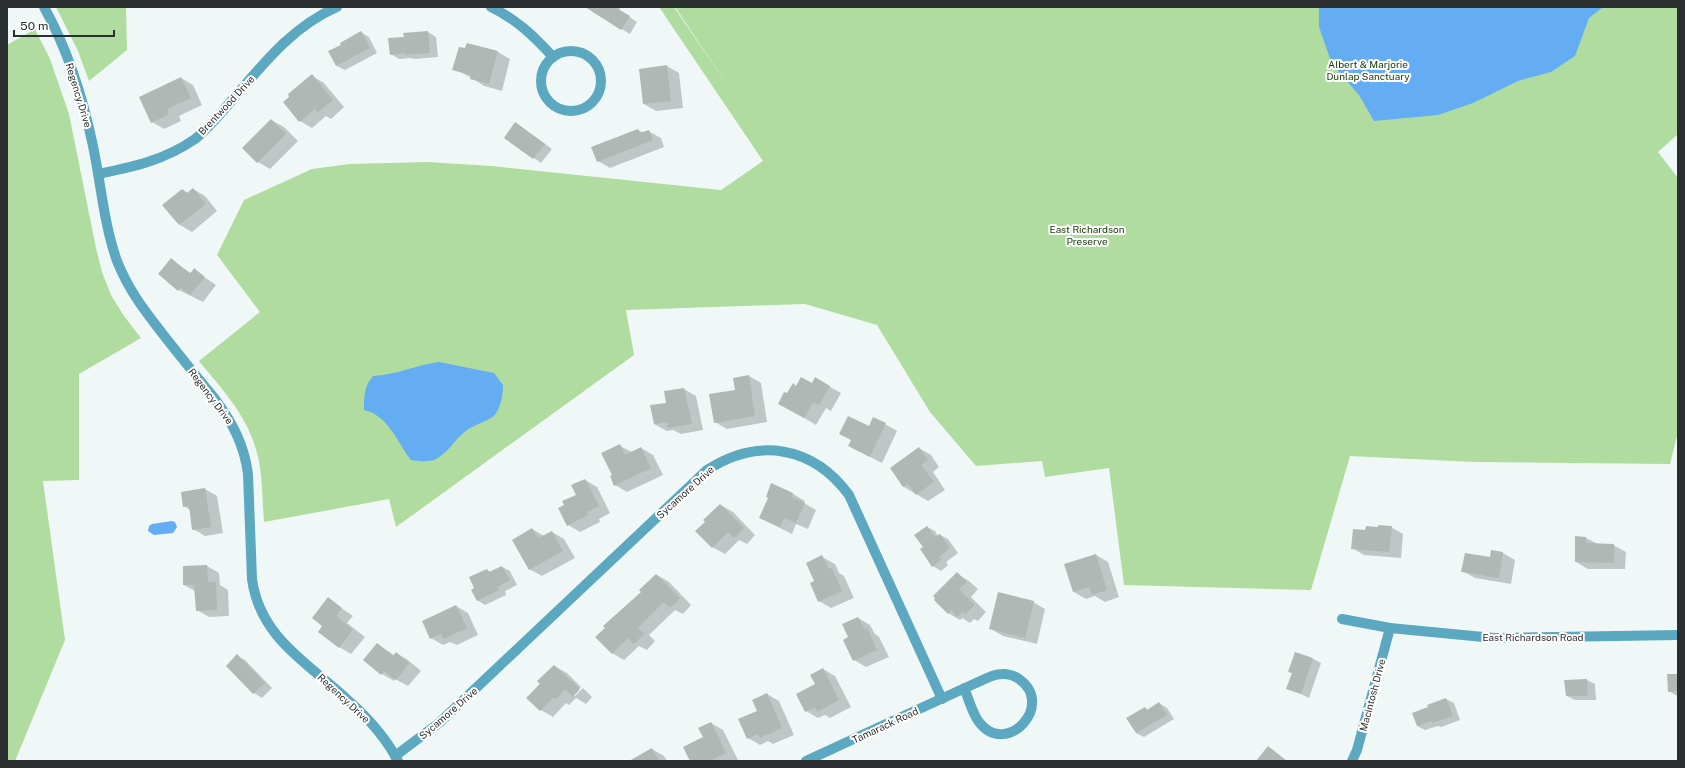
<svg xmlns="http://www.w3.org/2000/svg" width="1685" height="768" font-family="'Public Sans',sans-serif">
<rect width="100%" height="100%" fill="#f0f8f7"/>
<!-- green -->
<g fill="#b0dc9f">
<path d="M56 7H126L127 50 89 81 78 51Z"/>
<path d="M659 7H674L734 95 675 7H1678V134L1658 152 1678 178V432L1670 464 1474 462 1350 456 1311 590 1124 585 1109 468 1045 477 1042 461 976 466 930 412 877 325 805 304 626 310 634 355 396 527 389 499 264 522C262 497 263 470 255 446 245 413 220 387 199 361L260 312 217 255 244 200 312 169 350 164 427 162 492 166 721 190 763 161Z"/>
<path d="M35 29 50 59 69 114 96 248 102 272 111 295 124 316 141 338 79 374V480L43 481 65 640 15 761H7V45Z"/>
</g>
<!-- water -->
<g fill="#64adf3">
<path d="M1319 7H1603L1589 18 1575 56 1551 72 1518 81 1473 103 1438 115 1374 121 1359 95 1332 64 1319 27Z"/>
<path d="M439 362 494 373 503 385C503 396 501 407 494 416 491 419 473 426 467 430 456 438 449 451 438 458 431 463 419 461 411 460 397 442 388 415 364 410 364 397 364 386 373 376 396 375 416 365 439 362Z"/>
<path d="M172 521 175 522 177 527 173 533 154 535 148 531 149 526 152 524Z"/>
</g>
<!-- shadow -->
<g fill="#0003">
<path d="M597 7H621L619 10 637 22 630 34 594 12Z"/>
<path d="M361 32 369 37 377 53 345 70 337 66 330 52Z"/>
<path d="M428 32 436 37 438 57 414 59 411 58 399 59 391 54 405 38Z"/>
<path d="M467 44 498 52 510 59 502 91 484 86 472 78 454 69 466 50Z"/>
<path d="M667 66 679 73 683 108 656 111 644 104Z"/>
<path d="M312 76 324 83 344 107 331 119 326 116 312 128 300 121Z"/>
<path d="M181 78 193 85 202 105 179 116 181 121 164 129 152 122Z"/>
<path d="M271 120 284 127 298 141 270 169 258 162Z"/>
<path d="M516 123 552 149 541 163 505 137Z"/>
<path d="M638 130 644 133 648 131 661 138 664 147 610 168 598 161Z"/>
<path d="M193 189 205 196 217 211 192 232 180 225 164 205 183 190 188 193Z"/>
<path d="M171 260 191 273 194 270 216 285 203 302 179 290Z"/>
<path d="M749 376 761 383 767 422 727 429 715 422 736 391Z"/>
<path d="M816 379 841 393 831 411 826 408 816 425 779 403 797 387 813 384Z"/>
<path d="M684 389 696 396 703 430 681 434 673 430 667 431 654 424 667 403Z"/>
<path d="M885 424 897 431 882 463 849 446 869 428Z"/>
<path d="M620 446 632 452 641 448 653 455 663 475 627 492 615 485 613 476Z"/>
<path d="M919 448 931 455 939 467 933 472 945 490 928 501 904 487 891 468Z"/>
<path d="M585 480 597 487 610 513 599 519 600 522 580 532 568 525 565 505 577 495Z"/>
<path d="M772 485 793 494 805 501 804 503 816 510 808 529 796 524 792 534 760 518 769 498Z"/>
<path d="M205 489 217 496 223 533 205 536 193 529 190 510 184 506Z"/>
<path d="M721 505 733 512 755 535 747 544 739 540 725 554 712 547Z"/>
<path d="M927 527 935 531 938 536 940 535 948 539 958 553 946 562 948 565 941 571 933 566 924 547Z"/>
<path d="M1391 527 1403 534 1401 558 1364 555 1352 548 1366 531Z"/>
<path d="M532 529 544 536 552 532 564 539 575 558 542 576 529 569Z"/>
<path d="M1576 538H1586L1598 544 1613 545 1626 552 1625 569H1588L1576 562Z"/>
<path d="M1503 553 1515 560 1511 584 1475 578 1463 571Z"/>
<path d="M1096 555 1108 562 1119 597 1105 602 1095 596 1086 599 1074 592Z"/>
<path d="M822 557 835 564 839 573 844 576 854 598 831 608 819 601 815 581Z"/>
<path d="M207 566 219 573 220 585 228 590 229 616 209 617 197 610 195 591 184 585Z"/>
<path d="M502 567 510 571 517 585 505 591 506 595 485 605 477 600 487 570 491 572Z"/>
<path d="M957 574 969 581 978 589 971 597 986 612 978 621 974 619 970 623 962 618 960 620 948 613Z"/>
<path d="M657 575 669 582 691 605 683 614 675 610 649 635 655 641 647 650 639 646 624 660 612 653 642 592Z"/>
<path d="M328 599 353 616 347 623 365 637 351 654 339 647 324 626Z"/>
<path d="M1033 602 1045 609 1037 644 1003 636 991 629Z"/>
<path d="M456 606 468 613 478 635 457 645 450 642 443 645 431 638Z"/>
<path d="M858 618 870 625 875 634 879 637 889 657 866 667 854 660 849 638Z"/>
<path d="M377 644 394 655 396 653 408 660 421 671 408 686 395 679 394 681 382 674Z"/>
<path d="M1295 653 1313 659 1321 663 1309 698 1288 688 1293 673Z"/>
<path d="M237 656 245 660 272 688 262 698 254 693Z"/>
<path d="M554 666 567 673 581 687 573 696H575L583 688 592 697 586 704 576 698 569 705 566 703 553 717 541 710 528 698Z"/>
<path d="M823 669 835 676 851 707 830 718 825 715 818 718 806 711Z"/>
<path d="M1678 675V696H1677L1669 691Z"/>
<path d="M1587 680 1595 684 1596 700H1575L1567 696Z"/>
<path d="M767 694 779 701 794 735 773 744 768 741 760 745 748 738 758 711Z"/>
<path d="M1446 699 1454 703 1460 720 1441 727 1438 726 1425 730 1417 726 1429 707Z"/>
<path d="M1159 703 1167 708 1174 719 1144 737 1136 733 1145 708 1148 710Z"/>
<path d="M711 723 723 730 738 760 691 761 705 738Z"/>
<path d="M652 749 664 756 667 761H645Z"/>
</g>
<!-- building -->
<g fill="#b1b7b4">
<path d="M585 7H615L630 16 621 30Z"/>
<path d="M361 31 370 48 336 66 328 51 341 45 340 43Z"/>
<path d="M428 31 430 53 405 55V53L390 55 388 38 404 37 403 33Z"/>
<path d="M467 43 498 51 489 84 470 79 471 75 452 70 459 47 465 48Z"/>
<path d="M667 65 671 101 643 104 639 69Z"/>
<path d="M312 74 333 100 318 112 315 109 299 122 283 102 289 97 288 94Z"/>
<path d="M181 77 191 98 167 109 169 114 151 123 139 97Z"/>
<path d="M271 119 286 134 257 163 242 148Z"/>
<path d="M515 122 545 144 533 159 504 138Z"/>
<path d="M638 129 640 133 649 130 653 140 597 162 591 147Z"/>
<path d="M193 188 206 204 179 225 162 205 182 189 187 193Z"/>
<path d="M171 258 190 274 194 268 205 277 190 295 181 288 178 291 158 274Z"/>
<path d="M749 375 755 416 714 423 709 394 735 390 733 378Z"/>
<path d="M801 377 812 383 815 377 830 386 819 405 813 402 804 418 778 404 784 392 787 393 793 383 796 386Z"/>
<path d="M684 388 692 424 668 428 667 422 654 424 650 405 666 403 664 391Z"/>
<path d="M848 416 869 426 873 417 886 423 870 457 848 446 851 440 839 434Z"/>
<path d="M620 444 625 455 641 447 651 468 614 486 610 476 612 475 601 453Z"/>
<path d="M919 447 928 460 921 465 934 482 916 495 908 484 903 487 890 468Z"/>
<path d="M585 479 599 506 587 512 588 515 567 526 558 508 564 505 562 501 576 495 571 485Z"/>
<path d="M771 483 793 493 792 497 805 503 796 523 784 518 780 527 759 518 768 498 766 497Z"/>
<path d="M205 488 211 527 192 530 189 506 183 507 181 492Z"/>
<path d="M720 504 744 528 734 538 728 532 712 548 695 531 705 522 703 520Z"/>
<path d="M1378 525 1392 526 1389 552 1351 549 1353 529 1365 530 1366 526 1378 527Z"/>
<path d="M927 526 935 537 940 534 950 548 939 557 941 560 932 567 920 549 923 547 914 535Z"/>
<path d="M532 528 538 538 552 531 563 551 529 570 512 540Z"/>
<path d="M1575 536 1586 537V543L1614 544V563L1575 562Z"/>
<path d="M1491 550 1503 552 1499 578 1461 572 1465 553 1490 557Z"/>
<path d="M1096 554 1107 590 1092 595 1089 587 1073 592 1064 564Z"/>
<path d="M822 555 829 569 832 568 842 591 818 602 810 583 814 581 806 563Z"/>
<path d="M207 565 208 582H216L217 610 196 611 194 585H183V566Z"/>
<path d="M502 566 510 580 497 587 499 590 477 601 471 590 474 588 469 577 487 569 489 572Z"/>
<path d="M957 572 967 582 959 589 975 605 965 614 962 612 957 617 951 610 948 614 934 600 935 598 933 596Z"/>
<path d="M656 574 680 598 670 608 664 602 638 628 644 634 634 644 628 638 612 654 595 637 605 628 603 626 641 592 639 590Z"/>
<path d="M998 592 1034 601 1025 638 989 629Z"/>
<path d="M328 597 342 608 336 616 353 630 339 648 318 632 322 626 312 618Z"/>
<path d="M456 605 467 628 444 639 441 634 430 639 422 621Z"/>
<path d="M858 617 865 630 867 628 877 650 853 661 843 640 848 637 842 624Z"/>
<path d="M377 643 393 656 396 652 409 663 396 680 384 671 381 675 363 660Z"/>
<path d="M1295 652 1313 658 1301 694 1286 689 1292 673 1288 672Z"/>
<path d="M237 654 265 683 253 694 226 666Z"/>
<path d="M554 665 580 689 573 697 565 689 556 699 554 697 540 711 526 698 540 684 537 681Z"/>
<path d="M823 668 839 700 817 712 815 707 805 712 796 694 815 684 810 675Z"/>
<path d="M1667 674H1678V691L1668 692Z"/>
<path d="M1587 679 1588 696H1566L1564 680Z"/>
<path d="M767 693 782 728 760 738 758 734 747 739 738 719 757 711 752 700Z"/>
<path d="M1446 698 1453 716 1432 723 1431 721 1417 726 1412 713 1428 707 1427 705Z"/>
<path d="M1159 702 1167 715 1136 733 1126 718 1145 707 1147 710Z"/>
<path d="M711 722 726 753 710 761H690L683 747 703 737 698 728Z"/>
<path d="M1268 746 1287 761H1256Z"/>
<path d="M652 748 659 761H629Z"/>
</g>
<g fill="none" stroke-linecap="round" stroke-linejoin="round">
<!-- minor -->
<g stroke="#5ba8c0" stroke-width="10">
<path d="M44 7C68 50 83 98 93 146 101 184 104 225 117 261 128 289 144 310 162 333 179 355 197 377 215 399 232 422 244 444 248 474L252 579C260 639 310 664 350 702 369 719 386 738 398 761"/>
<path d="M491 7C516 19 534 36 553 57"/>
<circle cx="571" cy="81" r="30"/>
<path d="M98 174C133 167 165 160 195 139 209 128 221 113 233 99 263 64 293 26 337 7"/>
<path d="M1342 619 1390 628 1494 638 1678 635"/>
<path d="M395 756 439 723 707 470C758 437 813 446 849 495L942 699"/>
<path d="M806 761C866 733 927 705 987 678 998 673 1009 672 1019 679 1056 705 1006 758 979 722 972 713 969 699 964 688"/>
<path d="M1352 761 1357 750 1390 628"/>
</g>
</g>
<g text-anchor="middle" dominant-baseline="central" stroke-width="4" stroke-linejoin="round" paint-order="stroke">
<!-- park labels -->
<g font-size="10" fill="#133800" stroke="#fff">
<text x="1368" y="64">Albert &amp; Marjorie<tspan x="1368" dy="12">Dunlap Sanctuary</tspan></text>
<text x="1087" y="229">East Richardson<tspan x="1087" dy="12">Preserve</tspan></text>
</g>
<!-- street labels -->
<g font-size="10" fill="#2b2e2e" stroke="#fff">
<text transform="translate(79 95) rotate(73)">Regency Drive</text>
<text transform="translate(226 105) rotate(-47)">Brentwood Drive</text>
<text transform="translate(211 396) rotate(53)">Regency Drive</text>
<text transform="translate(685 492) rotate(-42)">Sycamore Drive</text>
<text x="1533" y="637">East Richardson Road</text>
<text transform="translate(1372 695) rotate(-75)">Macintosh Drive</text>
<text transform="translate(344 698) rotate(43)">Regency Drive</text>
<text transform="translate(448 713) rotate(-41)">Sycamore Drive</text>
<text transform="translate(885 725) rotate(-25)">Tamarack Road</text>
</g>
</g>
<!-- border -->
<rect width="1685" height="768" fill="none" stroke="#2b2e2e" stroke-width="16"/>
<!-- scale -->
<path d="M14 30v6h100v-6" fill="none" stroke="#2b2e2e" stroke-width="2"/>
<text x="20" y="30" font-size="12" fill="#2b2e2e" stroke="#ffffff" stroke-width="3" paint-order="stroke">50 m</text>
</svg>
